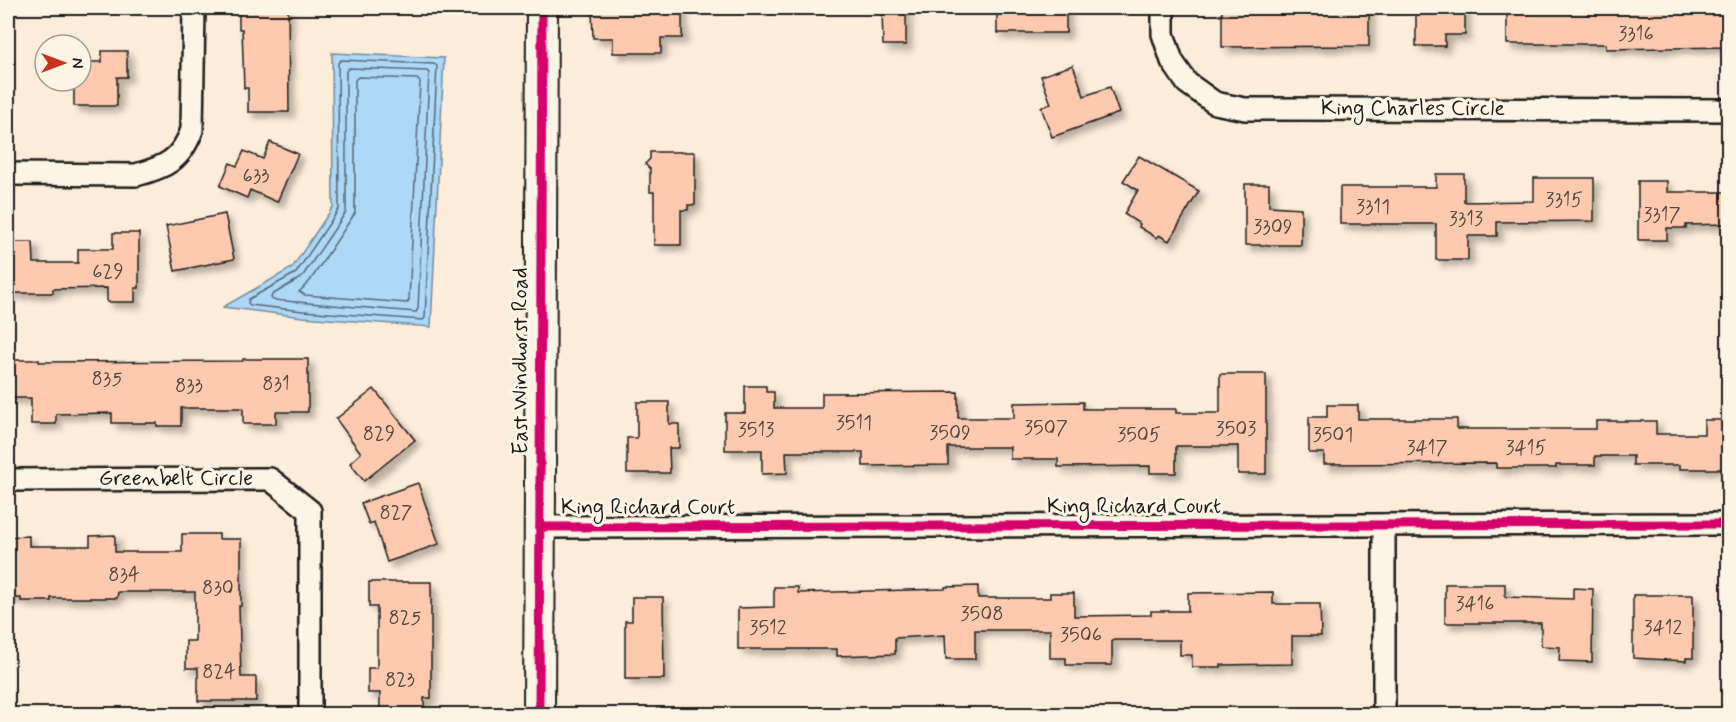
<svg xmlns="http://www.w3.org/2000/svg" width="1736" height="722" font-family="Mynerve,sans-serif">
<defs>
<filter id="shadow"><feDropShadow dx="5.5" dy="5.5" stdDeviation="3" flood-color="#0004"/></filter>
</defs>
<rect width="100%" height="100%" fill="#fcecda"/>
<filter id="ink" filterUnits="userSpaceOnUse"><feTurbulence type="fractalNoise" baseFrequency=".0167" numOctaves="2"/><feDisplacementMap in="SourceGraphic" scale="12" xChannelSelector="R" yChannelSelector="G"/><feConvolveMatrix kernelMatrix="1 2 1 2 8 2 1 2 1" color-interpolation-filters="sRGB"/></filter>
<g filter="url(#ink)">
<!-- water -->
<path fill="#acd7f7" stroke="#728c9f" stroke-width="1.5" d="M332 53 444 58 431 327 303 317 223 307 292 268 333 207Z"/>
<g fill="none" stroke-linecap="round" stroke-linejoin="round">
<!-- shore -->
<g stroke="#566774" stroke-width="1.5">
<path d="M341 60 434 64 437 66 425 318 423 320 303 311 250 305 248 303 249 299 296 273 339 209 338 63Z"/>
<path d="M349 68 427 71 429 73 418 309 416 312 273 300 271 298 272 295 302 277 346 212V71Z"/>
<path d="M358 77 417 79 420 82 409 300 407 303 305 295 299 292 310 281 355 213V80Z"/>
</g>
</g>
<!-- building -->
<g fill="#fecaaf" stroke="#1c1c1c" stroke-width="1.5" filter="url(#shadow)">
<path d="M239 8H288L289 112H248V88H244L242 29H239Z"/>
<path d="M646 8H682V38H661V53H613V38H593L592 10H646Z"/>
<path d="M882 8H906V45H883Z"/>
<rect x="997" y="8" width="69" height="25"/>
<path d="M1222 8 1369 9V46L1222 47Z"/>
<path d="M1416 8H1465V35H1445V46H1416Z"/>
<path d="M1507 8H1728V47L1606 49V44H1507Z"/>
<path d="M102 51H127V77H117V106H74V81H81V62H102Z"/>
<path d="M1073 65 1084 96 1110 87 1119 113 1052 137 1041 107 1051 104 1041 76Z"/>
<path d="M270 142 298 154 277 202 250 190 247 198 220 186 230 163 237 166 244 151 263 159Z"/>
<path d="M650 152H695V205H688V210H681V245H654V192H650V169L645 164 650 159Z"/>
<path d="M1139 156 1199 191 1169 241 1159 235 1157 238 1139 227 1140 224 1124 214 1138 190 1123 181Z"/>
<path d="M1436 174H1464V202L1534 201V178H1594V221L1497 222V236H1468V260H1436V224H1340V187H1436Z"/>
<path d="M1638 181H1667V192H1728V224L1686 225V228H1667V240H1638Z"/>
<path d="M1245 184H1269V206L1301 208V245H1245Z"/>
<path d="M225 214 234 259 175 271 166 226Z"/>
<path d="M113 233H139V288H135V302H107V288L53 289V293H8V242H33L34 263H78V249H113Z"/>
<path d="M243 359H308V412H276V424H243V408H181V426H157V423H112V413L56 414V424H31V398H8L9 360H39V362L243 361Z"/>
<path d="M1220 374H1266V474H1238V446H1176V473H1150V466L1058 467V459H1010V447H948V465L863 466V452H786L787 473 762 474V450H725V413H745V386H766V392H774V408H822V393L958 392V418H1014V403L1083 402V409H1176V413H1220Z"/>
<path d="M374 389 415 440 364 481 350 463 361 453 336 419Z"/>
<path d="M637 402H669V424H679V448H669L670 473H627V438H637Z"/>
<path d="M1327 405H1358V419H1457V429H1596V421H1656V434H1704V420H1728V469H1680V465H1633V456H1595V465H1556V468H1496V463L1324 464V453H1309V417H1327Z"/>
<path d="M418 483 439 544 387 562 374 522 369 524 361 503Z"/>
<path d="M182 534H219V539H241V606H239L241 677H256V701H198V668H186V641H195V592H118L117 598H51V601H21V598H8V537L29 536V546H90V536L115 535V552H182Z"/>
<path d="M369 582H431V698H424V714H380V693H368V668H377V607H369Z"/>
<path d="M1445 584H1505V597L1573 599V588L1593 589 1592 662 1559 661 1560 647 1541 646V623H1445Z"/>
<path d="M978 586V598H1050V593H1074V616L1151 615V611H1188V593L1273 592V604H1320L1321 636H1292V664L1221 665V667H1192V655H1180V640H1112V665H1066V658H1050V630H975V659H946L945 635 895 638V654L837 656V649H738V608L774 607V587H798V593L945 589V587Z"/>
<path d="M1633 595H1693V658H1686V661L1633 658Z"/>
<path d="M632 597H663L664 679H625V621H632Z"/>
</g>
<g fill="none" stroke-linecap="round" stroke-linejoin="round">
<defs>
<g id="street">
<path d="M1163 8V34L1172 61 1187 83 1215 103 1245 109 1728 110"/>
<path d="M8 174 136 175C166 167 181 160 192 130L194 8"/>
<path d="M8 480 270 479 310 511V714"/>
<path d="M540 527 1728 524"/>
<path d="M1384 714V525"/>
</g>
<path id="secondary" d="M539 714 542 8"/>
</defs>
<!-- street casing -->
<use href="#street" stroke="#1c1c1c" stroke-width="26"/>
<!-- secondary casing -->
<use href="#secondary" stroke="#1c1c1c" stroke-width="34"/>
<!-- street -->
<use href="#street" stroke="#fcf5e5" stroke-width="21"/>
<!-- secondary -->
<use href="#secondary" stroke="#fcf5e5" stroke-width="30"/>
<defs>
<g id="cycleway">
<path d="M540 527 1728 524"/>
<path d="M539 714 542 8"/>
</g>
</defs>
<!-- cycleway casing -->
<use href="#cycleway" stroke="#fcf5e5" stroke-width="13"/>
<!-- cycleway -->
<use href="#cycleway" stroke="#d6006c" stroke-width="9"/>
</g>
</g>
<g text-anchor="middle" dominant-baseline="central" stroke-width="6" stroke-linejoin="round" paint-order="stroke">
<!-- number labels -->
<g font-size="20" fill="#544841">
<text x="1636" y="34">3316</text>
<text x="256" y="176">633</text>
<text x="1564" y="200">3315</text>
<text x="1373" y="207">3311</text>
<text x="1662" y="215">3317</text>
<text x="1466" y="219">3313</text>
<text x="1273" y="227">3309</text>
<text x="108" y="272">629</text>
<text x="107" y="379">835</text>
<text x="276" y="384">831</text>
<text x="189" y="386">833</text>
<text x="854" y="423">3511</text>
<text x="1046" y="428">3507</text>
<text x="1236" y="429">3503</text>
<text x="756" y="430">3513</text>
<text x="950" y="433">3509</text>
<text x="379" y="434">829</text>
<text x="1139" y="435">3505</text>
<text x="1333" y="435">3501</text>
<text x="1427" y="448">3417</text>
<text x="1526" y="448">3415</text>
<text x="396" y="513">827</text>
<text x="124" y="575">834</text>
<text x="218" y="588">830</text>
<text x="1475" y="604">3416</text>
<text x="982" y="614">3508</text>
<text x="405" y="618">825</text>
<text x="768" y="628">3512</text>
<text x="1663" y="628">3412</text>
<text x="1081" y="635">3506</text>
<text x="219" y="672">824</text>
<text x="400" y="680">823</text>
</g>
<!-- street labels -->
<g font-size="22" fill="#1c1c1c" stroke="#fcf5e5">
<text x="1413" y="109">King Charles Circle</text>
<text transform="translate(521 361) rotate(-90)">East Windhorst Road</text>
<text x="176" y="479">Greenbelt Circle</text>
<text x="1134" y="507">King Richard Court</text>
<text x="648" y="508">King Richard Court</text>
</g>
</g>
<!-- margin -->
<rect width="1736" height="722" fill="none" stroke="#fcf5e5" stroke-width="30"/>
<rect x="15" y="15" width="1706" height="692" fill="none" stroke="#1c1c1c" stroke-width="2" filter="url(#ink)"/>
<!-- north arrow -->
<g transform="translate(63 63) rotate(90)"><circle r="28" fill="#fcf5e5" stroke="#a29e95" stroke-width="1.5"/>
<path d="M0-4.5L10 22L0 15L-10 22Z" fill="#c8321e"/>
<text y="-9" font-size="16" font-weight="bold" text-anchor="middle" fill="#1c1c1c">N</text>
</g>
</svg>
